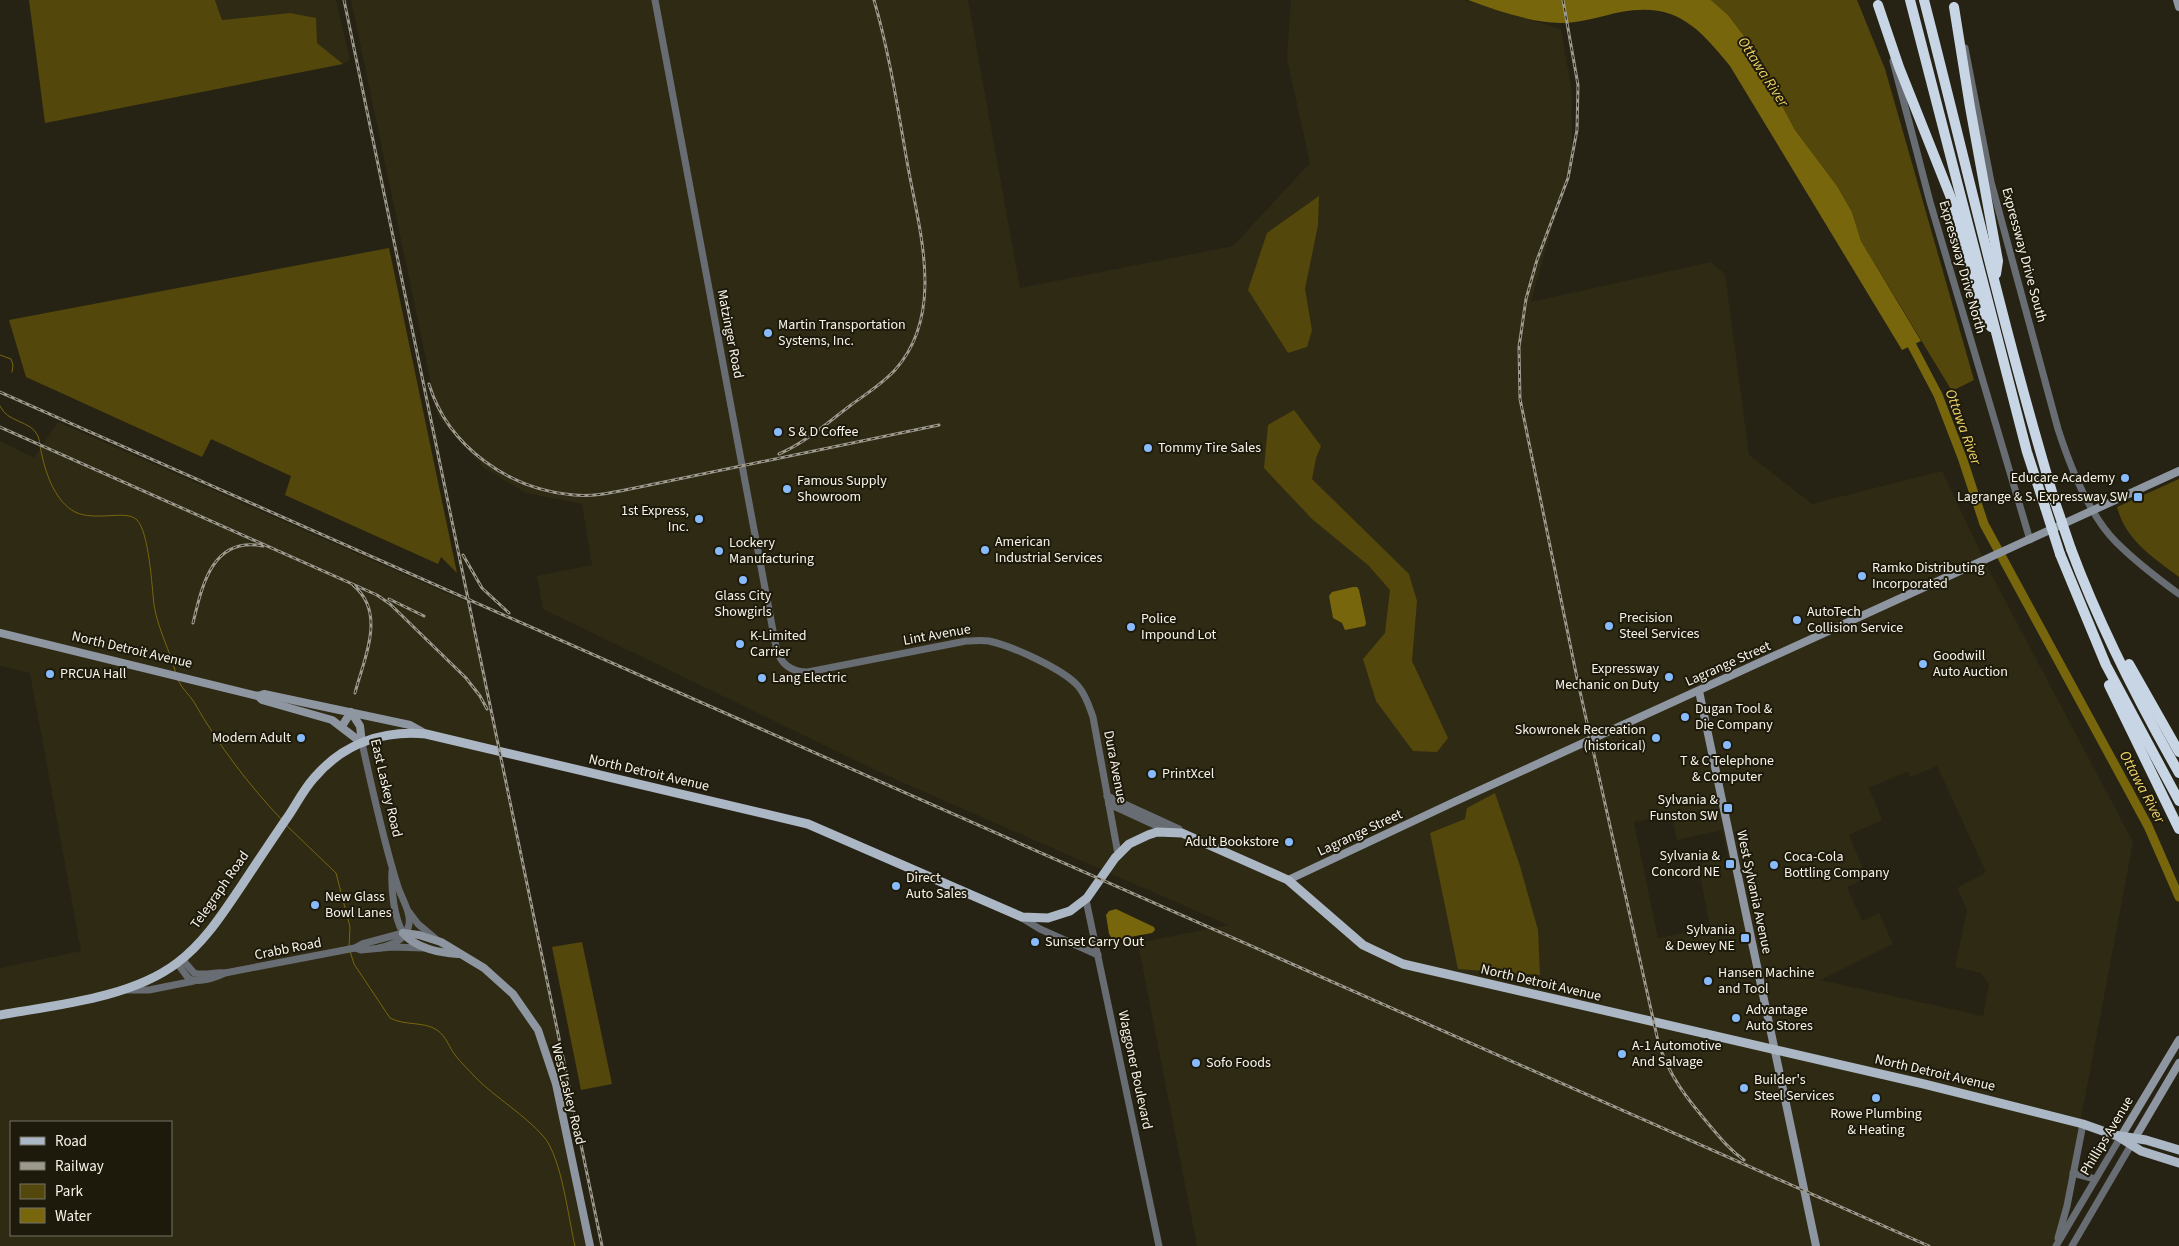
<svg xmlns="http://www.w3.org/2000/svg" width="2179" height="1246" font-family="'Source Sans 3',sans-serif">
<rect width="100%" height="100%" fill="#272314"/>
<!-- built -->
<g fill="#2f2a14" fill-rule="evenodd">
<path d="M215 0H336L350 60 343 64 317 43 290 13 222 20Z"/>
<path d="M351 0H968L1020 288 1233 246 1310 163 1287 59 1291 0H1464L1561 29 1572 93V155L1531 302 1711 262 1725 274 1749 455 1812 504 1942 471 1989 570 2133 842 2057 1246H1197L1138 943 1228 925 888 776 543 609 537 576 592 565 582 504 526 493 484 468 438 417ZM1937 766 1986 872 1957 888 1967 910 1955 967 1981 973 1989 984 1983 1016 1820 980 1893 944 1879 913 1862 921 1847 887 1867 878 1849 835 1882 820 1869 788 1908 771 1910 777ZM1671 814 1677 840 1722 830 1728 857 1698 864 1710 928 1658 938 1634 822Z"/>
<path d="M58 422 469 603 569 1083 556 1084 590 1246H0V968L81 951 30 673 0 666V441L34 458ZM11 1122H171V1235H11Z"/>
</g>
<!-- green -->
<g fill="#54470b">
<path d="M29 0H215L222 20 290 13 316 18 317 43 343 64 45 123Z"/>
<path d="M1711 0H1857L1885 69 1974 380 1952 391 1861 241 1852 212 1837 186 1795 130 1747 40 1728 15Z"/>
<path d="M1319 196 1318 225 1305 289 1312 330 1307 347 1288 353 1248 290 1267 233Z"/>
<path d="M389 248 457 573 441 557 438 564 285 495 291 476 211 439 202 457 26 377 9 320Z"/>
<path d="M1294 410 1321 446 1316 458 1312 479 1409 574 1417 601 1412 661 1448 738 1437 752 1413 751 1376 701 1363 659 1385 633 1390 590 1368 565 1312 519 1264 468 1268 425Z"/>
<path d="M2179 479V577C2153 557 2126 541 2117 507Z"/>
<path d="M1495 793 1520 866 1538 930 1540 975 1458 969 1430 833 1465 819 1467 808Z"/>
<path d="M582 942 612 1084 581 1090 552 947Z"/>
</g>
<!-- water -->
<g fill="#78660d">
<path d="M1468 0H1711L1728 15 1747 40 1795 130 1837 186 1852 212 1861 241 1921 341 1902 350 1730 66C1698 27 1676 2 1621 12 1601 16 1582 23 1561 23 1528 22 1499 11 1468 0Z"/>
<path d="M1353 587H1357L1359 590 1366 623 1365 626 1345 630 1342 623 1333 618 1329 596 1332 592Z"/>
<path d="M1116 909 1154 927 1155 930 1152 933 1113 940 1109 934 1106 915 1109 911Z"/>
</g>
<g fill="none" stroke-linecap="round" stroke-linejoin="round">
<!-- stream -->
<g stroke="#78660d" stroke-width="1">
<path d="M0 355 11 359 13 365 12 372"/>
<path d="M0 406C7 423 31 420 38 436 40 441 40 449 42 455 46 475 56 502 75 512 96 522 127 509 137 520 149 532 152 587 154 605 158 630 170 650 176 674"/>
<path d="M178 680C182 689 189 694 194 702 219 746 248 784 282 820"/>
<path d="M286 825 336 873 350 927 349 947"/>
<path d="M350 951 354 964 390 1018C405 1026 423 1021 437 1030 446 1036 449 1047 455 1055 461 1063 469 1070 475 1077 497 1099 524 1114 544 1137 562 1159 568 1217 575 1246"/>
</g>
<!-- river -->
<path stroke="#78660d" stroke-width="9" d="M1907 336 1938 395 1963 460 1984 524 2148 826 2179 897"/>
<!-- tertiary -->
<g stroke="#686d73" stroke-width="7">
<path d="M655 0 776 647C780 664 791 672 808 672L966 641C974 641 981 640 989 641 1012 646 1063 669 1078 686 1086 695 1089 706 1093 717L1118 854"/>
<path d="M1965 48 1991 182 2058 429C2070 466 2089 515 2116 542 2135 561 2157 578 2179 594"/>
<path d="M1893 61 1930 202 2030 540"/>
<path d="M362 743C373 792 383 840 398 887 402 899 411 912 409 924 407 939 393 945 379 948"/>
<path d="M1107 796 1179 829 1182 833"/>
<path d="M1109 804 1170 832"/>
<path d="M1086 900 1159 1246"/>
<path d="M409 912 418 924 437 940"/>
<path d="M1022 918 1040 929 1098 955"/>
<path d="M355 948 361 950 392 947 424 948"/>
<path d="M182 959 194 973C204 976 214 972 224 973"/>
<path d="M177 963 189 979C201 983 214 978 225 973L355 948 362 944 403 933C394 917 391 890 392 871"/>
<path d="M125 990H149L194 981"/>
<path d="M2073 1173 2095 1179"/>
<path d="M2058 1238 2067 1206 2083 1124"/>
<path d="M2056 1246 2120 1138"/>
<path d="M2072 1246 2131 1145"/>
</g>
<!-- secondary -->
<g stroke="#8e97a1" stroke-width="8">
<path d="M2177 0 2179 7"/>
<path d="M0 633 258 696 264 694 410 725 426 734"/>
<path d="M1699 691 1816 1246"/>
<path d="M258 696 262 700 332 720 362 743"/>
<path d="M342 726 351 712 360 726 362 743"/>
<path d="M1288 880 1454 802 2179 471"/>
<path d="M403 933 419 935 441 942 484 968 513 994 538 1030 556 1084 590 1246"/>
<path d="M403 933C415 948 440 953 458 954"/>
<path d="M2120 1138 2179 1040"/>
<path d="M2132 1143 2179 1063"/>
</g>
<!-- primary -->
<g stroke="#acb7c5" stroke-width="9">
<path d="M0 1015C56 1005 131 998 177 963 205 942 223 913 242 885 258 861 273 838 289 815 297 803 304 789 314 778 343 744 382 730 426 734L808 824 1022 917 1048 918 1070 911 1087 898 1115 858 1129 844 1148 835 1157 832 1182 833 1288 880 1363 945 1403 964 1924 1084 2083 1124 2114 1135 2146 1140 2179 1150"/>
<path d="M2119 1137 2141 1151 2179 1163"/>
</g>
<!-- motorway -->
<g stroke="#c8d5e5" stroke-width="10">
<path d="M1910 0 2027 452 2045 507"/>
<path d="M1924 0C1967 167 2005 336 2055 502"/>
<path d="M1878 5 1899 67 1953 203 1983 312 1991 327"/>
<path d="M1954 7 1970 107 1998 261 1996 274"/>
<path d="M2071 549C2100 627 2138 701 2179 773"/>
<path d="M2060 554 2106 665 2179 801"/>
<path d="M2129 664 2179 752"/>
<path d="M2109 685 2179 829"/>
</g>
<defs>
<g id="rail">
<path d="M344 0 602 1246"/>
<path d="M1563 0 1578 85 1577 130 1568 178 1537 260 1526 299 1519 347 1520 399 1577 678 1658 1041C1668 1075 1688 1100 1711 1127 1721 1139 1731 1151 1744 1160"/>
<path d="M429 384C448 447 510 490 574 495 594 497 615 492 635 488L939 425"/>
<path d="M0 392 1929 1246"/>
<path d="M0 427 377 595 390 604 466 678 480 696 487 709"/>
<path d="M779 454C805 443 827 423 851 405 866 394 882 384 895 370 945 314 920 233 908 167 898 111 890 55 874 0"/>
<path d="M463 555 482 588 509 613"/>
<path d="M353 585C387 613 364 658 355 693"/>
<path d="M389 599 424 616"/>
<path d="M193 623C202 586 212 536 263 546"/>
</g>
</defs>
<!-- rail casing -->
<use href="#rail" stroke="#9c998d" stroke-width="3"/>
<!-- rail -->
<use href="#rail" stroke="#1e1a0b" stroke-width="1" stroke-dasharray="4" stroke-linecap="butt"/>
<!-- motorway-bridge -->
<g stroke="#c8d5e5" stroke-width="10">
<path d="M2055 502 2071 549"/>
<path d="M2045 507 2060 554"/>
</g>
</g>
<!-- markers -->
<g fill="#87bbfc" stroke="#1e1a0b" stroke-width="2">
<circle cx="768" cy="333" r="5"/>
<circle cx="778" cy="432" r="5"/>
<circle cx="1148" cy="448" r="5"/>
<circle cx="2125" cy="478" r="5"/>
<circle cx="787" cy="489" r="5"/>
<rect x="2133" y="492" width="10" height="10" rx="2.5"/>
<circle cx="699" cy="519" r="5"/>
<circle cx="985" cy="550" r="5"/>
<circle cx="719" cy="551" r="5"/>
<circle cx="1862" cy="576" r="5"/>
<circle cx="743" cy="580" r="5"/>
<circle cx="1797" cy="620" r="5"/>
<circle cx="1609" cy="626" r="5"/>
<circle cx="1131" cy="627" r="5"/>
<circle cx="740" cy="644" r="5"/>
<circle cx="1923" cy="664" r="5"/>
<circle cx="50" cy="674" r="5"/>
<circle cx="1669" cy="677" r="5"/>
<circle cx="762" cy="678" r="5"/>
<circle cx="1685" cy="717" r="5"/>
<circle cx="301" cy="738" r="5"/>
<circle cx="1656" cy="738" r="5"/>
<circle cx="1727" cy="745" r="5"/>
<circle cx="1152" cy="774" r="5"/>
<rect x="1723" y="803" width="10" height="10" rx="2.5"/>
<circle cx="1289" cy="842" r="5"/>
<rect x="1725" y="859" width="10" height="10" rx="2.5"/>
<circle cx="1774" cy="865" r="5"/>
<circle cx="896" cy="886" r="5"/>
<circle cx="315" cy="905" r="5"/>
<rect x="1740" y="933" width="10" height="10" rx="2.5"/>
<circle cx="1035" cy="942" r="5"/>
<circle cx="1708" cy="981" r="5"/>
<circle cx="1736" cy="1018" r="5"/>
<circle cx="1622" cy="1054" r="5"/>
<circle cx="1196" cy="1063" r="5"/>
<circle cx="1744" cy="1088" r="5"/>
<circle cx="1876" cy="1098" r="5"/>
</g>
<g text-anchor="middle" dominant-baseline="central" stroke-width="4" stroke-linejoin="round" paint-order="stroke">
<!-- street labels -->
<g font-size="14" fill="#f6f4ea" stroke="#1e1a0b">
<text transform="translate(2024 255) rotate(75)">Expressway Drive South</text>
<text transform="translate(1962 267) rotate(74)">Expressway Drive North</text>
<text transform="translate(730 334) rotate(79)">Matzinger Road</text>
<text transform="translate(937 635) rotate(-10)">Lint Avenue</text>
<text transform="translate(132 650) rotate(13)">North Detroit Avenue</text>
<text transform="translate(1728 664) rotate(-24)">Lagrange Street</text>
<text transform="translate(1115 767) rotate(79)">Dura Avenue</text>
<text transform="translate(649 773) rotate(13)">North Detroit Avenue</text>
<text transform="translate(386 788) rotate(77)">East Laskey Road</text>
<text transform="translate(1360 833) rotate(-25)">Lagrange Street</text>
<text transform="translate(220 890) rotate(-55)">Telegraph Road</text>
<text transform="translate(1754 892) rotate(78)">West Sylvania Avenue</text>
<text transform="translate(288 949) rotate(-11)">Crabb Road</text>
<text transform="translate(1541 983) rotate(13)">North Detroit Avenue</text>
<text transform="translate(1135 1070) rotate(78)">Waggoner Boulevard</text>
<text transform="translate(1935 1073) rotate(13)">North Detroit Avenue</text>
<text transform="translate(568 1094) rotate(76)">West Laskey Road</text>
<text transform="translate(2107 1136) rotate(-59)">Phillips Avenue</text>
</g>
<!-- poi labels -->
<g font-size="14" fill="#f6f4ea" stroke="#1e1a0b" text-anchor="start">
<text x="778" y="325">Martin Transportation<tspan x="778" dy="16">Systems, Inc.</tspan></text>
<text x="788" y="432">S &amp; D Coffee</text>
<text x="1158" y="448">Tommy Tire Sales</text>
<text x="2115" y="478" text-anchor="end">Educare Academy</text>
<text x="797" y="481">Famous Supply<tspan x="797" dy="16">Showroom</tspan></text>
<text x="2128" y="497" text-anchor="end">Lagrange &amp; S. Expressway SW</text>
<text x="689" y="511" text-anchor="end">1st Express,<tspan x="689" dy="16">Inc.</tspan></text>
<text x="995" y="542">American<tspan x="995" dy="16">Industrial Services</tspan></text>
<text x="729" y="543">Lockery<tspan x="729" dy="16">Manufacturing</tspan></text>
<text x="1872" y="568">Ramko Distributing<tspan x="1872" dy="16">Incorporated</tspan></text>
<text x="743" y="596" text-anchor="middle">Glass City<tspan x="743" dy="16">Showgirls</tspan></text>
<text x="1807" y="612">AutoTech<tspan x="1807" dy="16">Collision Service</tspan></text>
<text x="1619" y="618">Precision<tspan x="1619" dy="16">Steel Services</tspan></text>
<text x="1141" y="619">Police<tspan x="1141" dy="16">Impound Lot</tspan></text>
<text x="750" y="636">K-Limited<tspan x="750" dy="16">Carrier</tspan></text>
<text x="1933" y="656">Goodwill<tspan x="1933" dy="16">Auto Auction</tspan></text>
<text x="1659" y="669" text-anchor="end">Expressway<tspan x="1659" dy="16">Mechanic on Duty</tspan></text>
<text x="60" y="674">PRCUA Hall</text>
<text x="772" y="678">Lang Electric</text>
<text x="1695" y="709">Dugan Tool &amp;<tspan x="1695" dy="16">Die Company</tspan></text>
<text x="1646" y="730" text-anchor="end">Skowronek Recreation<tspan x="1646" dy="16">(historical)</tspan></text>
<text x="291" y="738" text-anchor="end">Modern Adult</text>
<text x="1727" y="761" text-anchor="middle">T &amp; C Telephone<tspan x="1727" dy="16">&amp; Computer</tspan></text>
<text x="1162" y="774">PrintXcel</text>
<text x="1718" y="800" text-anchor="end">Sylvania &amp;<tspan x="1718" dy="16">Funston SW</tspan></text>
<text x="1279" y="842" text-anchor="end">Adult Bookstore</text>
<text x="1720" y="856" text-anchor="end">Sylvania &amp;<tspan x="1720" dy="16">Concord NE</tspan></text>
<text x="1784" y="857">Coca-Cola<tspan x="1784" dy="16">Bottling Company</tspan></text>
<text x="906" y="878">Direct<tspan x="906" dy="16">Auto Sales</tspan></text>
<text x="325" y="897">New Glass<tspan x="325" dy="16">Bowl Lanes</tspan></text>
<text x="1735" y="930" text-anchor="end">Sylvania<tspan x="1735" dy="16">&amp; Dewey NE</tspan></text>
<text x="1045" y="942">Sunset Carry Out</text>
<text x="1718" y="973">Hansen Machine<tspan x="1718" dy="16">and Tool</tspan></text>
<text x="1746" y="1010">Advantage<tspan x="1746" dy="16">Auto Stores</tspan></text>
<text x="1632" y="1046">A-1 Automotive<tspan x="1632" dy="16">And Salvage</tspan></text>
<text x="1206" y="1063">Sofo Foods</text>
<text x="1754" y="1080">Builder's<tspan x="1754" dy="16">Steel Services</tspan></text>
<text x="1876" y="1114" text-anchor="middle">Rowe Plumbing<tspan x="1876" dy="16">&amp; Heating</tspan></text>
</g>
<!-- water labels -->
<g font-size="15" font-style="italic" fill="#edd366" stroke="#1e1a0b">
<text transform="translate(1763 72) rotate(57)">Ottawa River</text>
<text transform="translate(1963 427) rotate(70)">Ottawa River</text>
<text transform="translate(2142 787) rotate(62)">Ottawa River</text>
</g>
</g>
<!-- legend -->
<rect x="10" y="1121" width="162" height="115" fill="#1e1a0b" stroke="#747164"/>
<rect x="20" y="1137" width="25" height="8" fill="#acb7c5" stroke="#747164"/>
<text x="55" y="1146" font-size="15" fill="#f6f4ea">Road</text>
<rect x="20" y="1162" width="25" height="8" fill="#9c998d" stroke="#747164"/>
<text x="55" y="1171" font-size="15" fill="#f6f4ea">Railway</text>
<rect x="20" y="1184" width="25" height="15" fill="#54470b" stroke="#747164"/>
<text x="55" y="1196" font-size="15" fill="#f6f4ea">Park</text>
<rect x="20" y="1208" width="25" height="15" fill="#78660d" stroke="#747164"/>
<text x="55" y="1221" font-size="15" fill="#f6f4ea">Water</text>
</svg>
